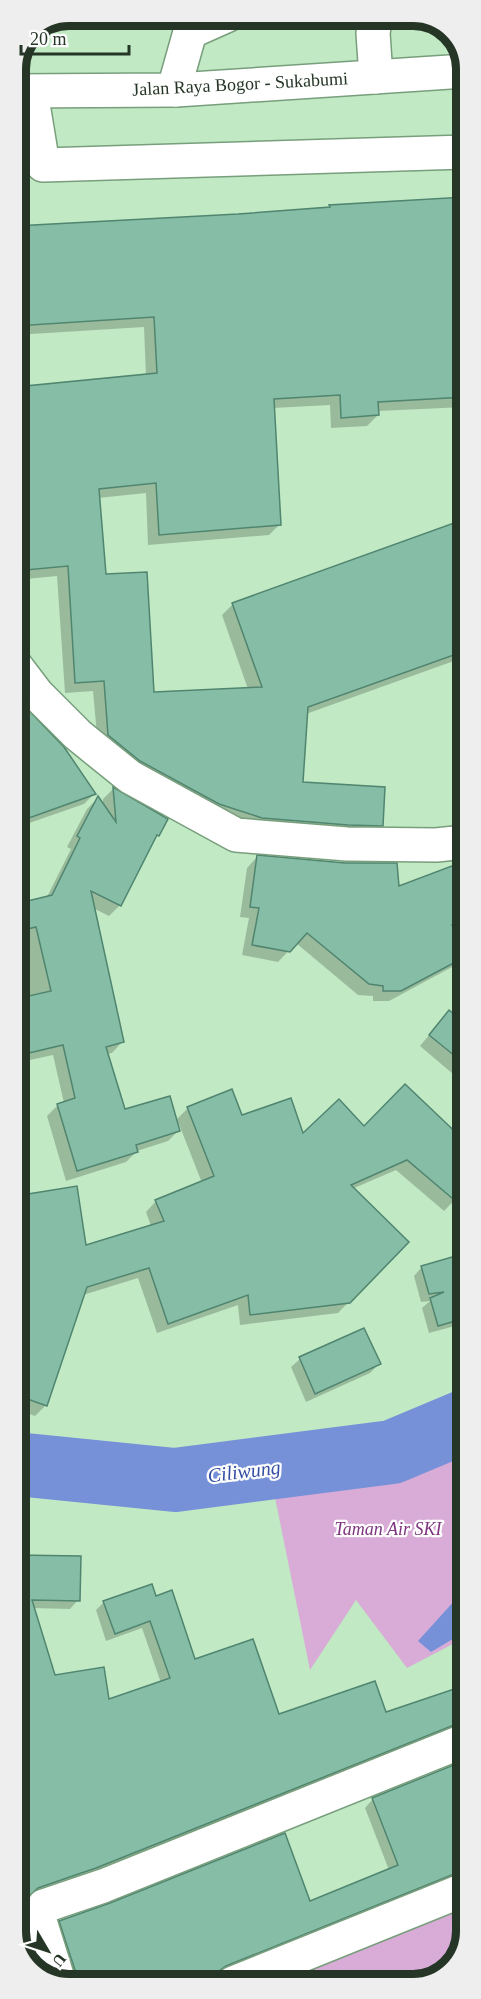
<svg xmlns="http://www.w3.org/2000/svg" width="481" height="1999" font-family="Georgia,serif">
<rect width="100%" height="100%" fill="#c1e9c4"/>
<!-- green -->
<g fill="#d8acd7">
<path d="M466 1421V1637L407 1668 356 1600 310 1670 269 1468 392 1452Z"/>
<path d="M466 1889V1931L453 1966 423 1983H213L412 1911Z"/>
</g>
<!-- water -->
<path fill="#7691d8" d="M456 1599 466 1607V1626L463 1633 431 1652 418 1641Z"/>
<!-- shadow -->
<g fill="#0003">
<path d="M465 198V407L378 411V415L367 426 331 428 330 405 273 408 279 525 269 535 148 545 146 493 98 498 105 576 153 693 248 689 222 615 233 604 465 520V657L306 714 301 783 381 825 371 836 250 828 98 746 93 691 65 693 57 576 15 580V388L146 376 144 327 15 335V228L328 209 330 206Z"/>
<path d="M15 699 94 794 84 804 15 828Z"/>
<path d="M113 789 166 820 158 835 151 842 120 905 109 916 93 908 122 1042 112 1053 106 1054 124 1110 178 1131 168 1141 137 1151 126 1162 66 1181 47 1116 58 1105 64 1103 53 1055 16 1063 15 905 47 897 71 849 67 847 87 809 98 798 103 807V799Z"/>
<path d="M257 857 397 888 465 863V960L389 1001H373V996L358 995 296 943 278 962 242 955 249 918 240 917 247 868Z"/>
<path d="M439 1023 466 1026V1085L420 1046Z"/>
<path d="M188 1108 241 1117 303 1136 364 1128 452 1131 466 1114V1188L444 1211 396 1170 352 1189 407 1242 338 1313 240 1325 238 1305 157 1333 138 1278 83 1295 46 1405 35 1416 16 1409V1197L76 1188 85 1247 151 1226 146 1212 156 1201 202 1183 177 1119Z"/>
<path d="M466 1255V1323L429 1333 422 1308 430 1301 421 1302 414 1276 422 1267Z"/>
<path d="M363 1330 379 1364 370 1373 306 1402 291 1367 300 1359Z"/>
<path d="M16 1541 18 1556 78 1600 70 1609 33 1608 54 1676 108 1701 161 1683 142 1628 106 1641 96 1610 104 1602 155 1598 194 1661 278 1716 385 1714 466 1686V1732L87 1876 28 1896 16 1908Z"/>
<path d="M466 1762V1881L450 1879 216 1974 209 1983 68 1984 52 1930 60 1922 309 1903 389 1870 365 1808 373 1799Z"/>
</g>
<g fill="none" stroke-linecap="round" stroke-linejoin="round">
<!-- river -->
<path stroke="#7691d8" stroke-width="64" d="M16 1464 175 1480 392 1452 466 1421"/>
</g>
<!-- building -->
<g fill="#86bda6" stroke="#508570" stroke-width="1.5">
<path d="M465 197V397L378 402 379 415 341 418 340 395 274 399 281 525 159 535 156 483 99 489 106 574 147 572 154 692 262 687 232 603 465 519V651L308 707 303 782 385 787 383 826 348 825 262 818 219 804 140 761 108 735 104 681 75 683 68 566 15 571V387L157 373 154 317 15 326V226L238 214 330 207 329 205Z"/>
<path d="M15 696 64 747 96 794 15 823Z"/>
<path d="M113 787 168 819 159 836 157 835 121 906 91 891 124 1042 106 1047 125 1109 170 1096 180 1131 136 1145 138 1152 77 1171 57 1104 75 1098 63 1045 16 1056 15 999 51 991 36 927 15 932V904L52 895 80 838 77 836 98 796 116 822Z"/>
<path d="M257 855 345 863H397L399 886 465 861V920L452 925 465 951V957L401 991H383V986L369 984 307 933 290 952 252 945 259 908 250 907Z"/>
<path d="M449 1010 466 1024V1065L429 1035Z"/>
<path d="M405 1084 466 1142V1210L407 1160 351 1185 409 1242 350 1303 250 1315 248 1295 168 1324 149 1268 87 1287 47 1406 16 1395V1196L77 1186 86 1245 164 1221 155 1200 214 1176 187 1107 232 1089 242 1115 291 1098 303 1133 339 1099 364 1126Z"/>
<path d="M466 1253V1318L438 1326 430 1298 444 1292 429 1294 421 1266Z"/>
<path d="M364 1328 381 1364 315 1394 299 1357Z"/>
<path d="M16 1555 81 1556 80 1601 32 1600 55 1675 104 1667 109 1699 170 1678 150 1621 115 1634 103 1601 152 1584 156 1596 172 1590 195 1659 253 1639 279 1714 375 1681 386 1712 466 1685V1722L459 1723 96 1868 38 1888 25 1900 16 1904Z"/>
<path d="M466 1760V1871L459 1872 226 1966 219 1971 215 1980 202 1983 77 1984V1976L59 1921 110 1903 285 1833 310 1901 398 1865 372 1798Z"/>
</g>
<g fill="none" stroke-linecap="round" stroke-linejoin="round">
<defs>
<g id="minor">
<path d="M376 77 373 33 376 15"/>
<path d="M176 90 177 78 190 32 228 15"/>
<path d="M31 92 43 165 465 152"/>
<path d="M15 665 37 694 78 735 130 777 236 835 347 844 436 845 465 842"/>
<path d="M59 1982 40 1921V1912L44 1906 103 1886 466 1740"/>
<path d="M233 1983 466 1889"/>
</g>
<path id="highway" d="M15 91 176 90 465 71"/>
</defs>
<!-- minor casing -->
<use href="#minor" stroke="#789e7c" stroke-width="36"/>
<!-- highway casing -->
<use href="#highway" stroke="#789e7c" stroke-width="36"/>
<!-- minor -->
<use href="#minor" stroke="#fff" stroke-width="33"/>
<!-- highway -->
<use href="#highway" stroke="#fff" stroke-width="33"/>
</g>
<g text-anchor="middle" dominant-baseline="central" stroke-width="4.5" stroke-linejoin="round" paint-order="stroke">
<!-- street labels -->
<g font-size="18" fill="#253526" stroke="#fefefe">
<text transform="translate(240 84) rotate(-3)">Jalan Raya Bogor - Sukabumi</text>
</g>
<!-- park labels -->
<g font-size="18" font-style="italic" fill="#7e357f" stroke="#fefefe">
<text x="388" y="1529">Taman Air SKI</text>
</g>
<!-- water labels -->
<g font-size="20" font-style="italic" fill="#334ea2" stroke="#fefefe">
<text transform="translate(244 1471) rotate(-7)">Ciliwung</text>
</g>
</g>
<!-- crop -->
<path d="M0 0H481V1999H0ZM69 26H413A43 43 0 0 1 456 69V1931A43 43 0 0 1 413 1974H69A43 43 0 0 1 26 1931V69A43 43 0 0 1 69 26Z" fill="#edeeed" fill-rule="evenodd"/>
<path fill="none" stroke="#253526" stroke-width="8" d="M69 26H413A43 43 0 0 1 456 69V1931A43 43 0 0 1 413 1974H69A43 43 0 0 1 26 1931V69A43 43 0 0 1 69 26Z"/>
<!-- north arrow -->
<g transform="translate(48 1951) rotate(129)" stroke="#fefefe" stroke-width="4.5" paint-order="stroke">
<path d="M0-4.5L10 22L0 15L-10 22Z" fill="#253526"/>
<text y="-9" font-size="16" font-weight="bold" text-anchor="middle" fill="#253526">U</text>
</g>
<!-- scale -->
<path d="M21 45v9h108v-9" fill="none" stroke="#253526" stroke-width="3"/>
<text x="30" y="45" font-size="18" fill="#253526" stroke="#fefefe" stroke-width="4.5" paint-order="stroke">20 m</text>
</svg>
